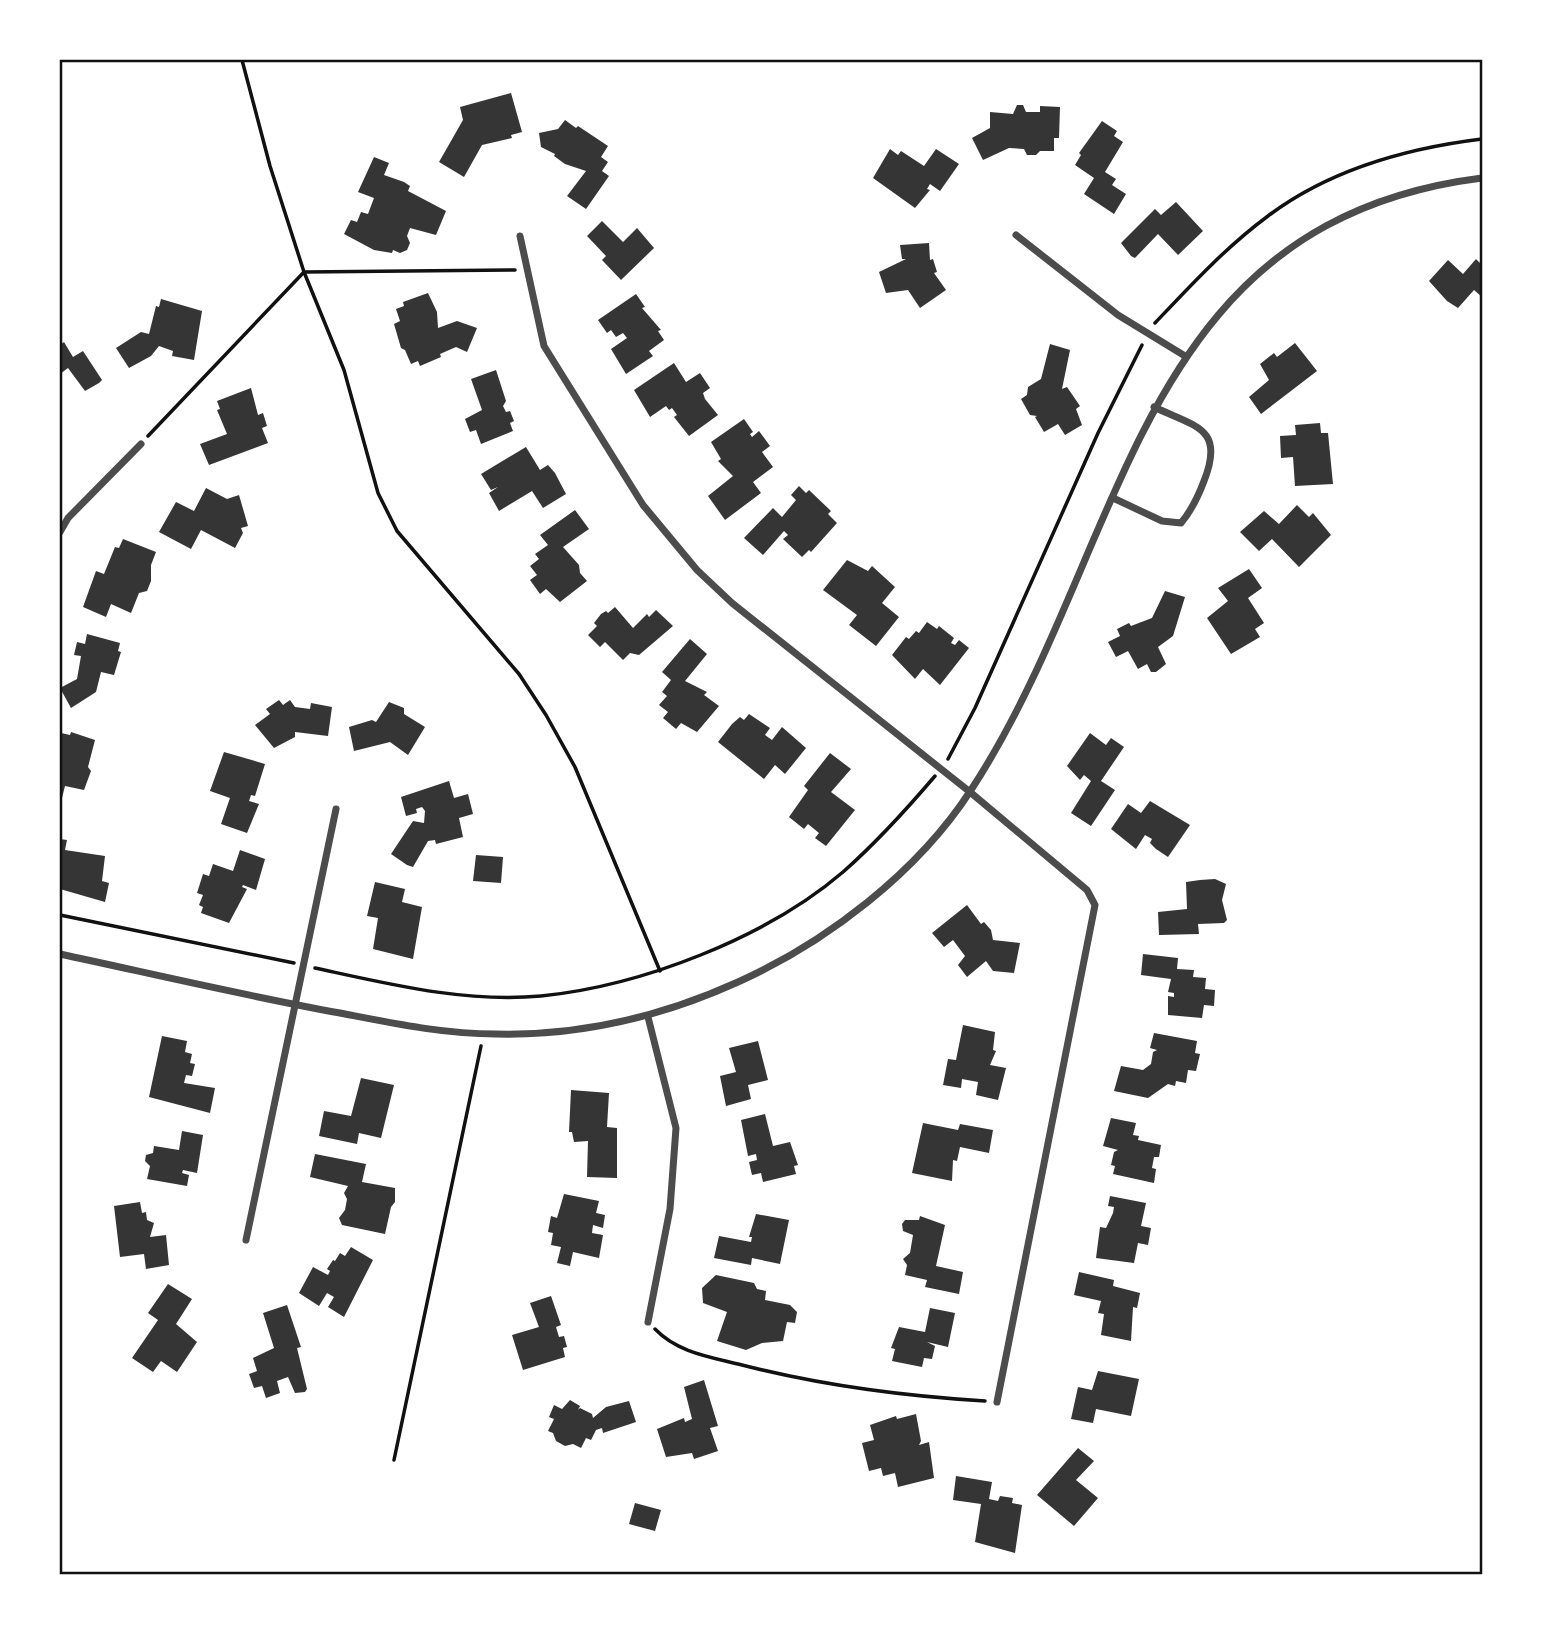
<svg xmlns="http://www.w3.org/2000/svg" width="1542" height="1634" font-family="'Nunito Sans',sans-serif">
<rect width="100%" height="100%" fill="#fff"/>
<!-- building -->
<g fill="#353535">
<path d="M511 93 522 132 511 135 512 138 482 145 464 177 439 162 463 120 460 107Z"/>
<path d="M1017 105H1023L1026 112H1040V106L1060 107 1059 138H1054V151H1040L1036 155H1027L1024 149 1009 148 983 160 972 138 990 128V112L1013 114Z"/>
<path d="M565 120 576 128 578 126 608 146 601 157 608 162 602 171 609 176 586 209 567 196 586 171 565 164 554 156 555 154 541 147 539 133 558 129Z"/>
<path d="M1102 121 1117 131 1114 136 1123 142 1105 172 1116 179 1112 185 1126 194 1114 214 1084 194 1094 178 1075 165 1081 155 1079 153Z"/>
<path d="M890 149 898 155 901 151 924 166 936 149 959 164 940 191 930 184 927 189 930 190 915 208 873 178Z"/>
<path d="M374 157 389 163 384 175 404 182 410 186 408 191 446 211 436 235 410 228 407 236 410 243 407 250 400 253 393 250 392 253 374 250 344 234 351 220 357 222 361 212 368 214 374 198 358 192Z"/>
<path d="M1176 202 1203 231 1178 255 1158 234 1135 258 1131 256 1121 243 1155 209 1161 215Z"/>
<path d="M602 221 623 242 637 228 654 248 621 280 602 260 606 256 587 236Z"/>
<path d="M929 243 930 260 933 259 937 272 934 273 946 290 920 308 908 290 886 293 879 272 906 259H902L900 245Z"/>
<path d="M1476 259 1482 265V297L1474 290 1458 308 1447 301 1429 281 1448 260 1463 274Z"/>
<path d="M428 293 437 312 438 328 457 321 477 328 467 352 456 347 440 354 441 357 420 366 418 361 411 364 405 350 401 348 394 324 400 321 396 309 404 306 403 302Z"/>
<path d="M636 294 645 307 642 308 661 330 658 331 664 340 649 351 653 356 626 374 611 349 627 338 623 333 616 337 611 330 607 333 598 320Z"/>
<path d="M161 299 202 311 194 360 172 356 173 351 159 346 151 356 129 368 116 348 141 332 149 334 156 306 159 307Z"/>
<path d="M64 342 73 357 83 351 102 380 99 383 85 391 68 368 60 374V345Z"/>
<path d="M1295 343 1317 371 1261 414 1249 397 1269 380 1260 364 1274 353 1277 357Z"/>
<path d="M1050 344 1070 350 1062 389 1067 387 1080 406 1076 409 1082 425 1065 435 1058 424 1044 432 1035 417 1037 416 1030 415 1021 399 1027 395 1028 387 1041 379Z"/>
<path d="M674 363 686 382 700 373 710 388 703 393 705 399 718 415 689 436 674 417 677 415 672 408 669 410 666 406 650 417 634 390Z"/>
<path d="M496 370 506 401 503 406 506 412 510 411 514 421 510 423 513 431 481 444 476 430 470 432 465 419 482 410 471 379Z"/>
<path d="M251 388 258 415 263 413 267 426 262 428 268 443 209 465 200 444 227 434 217 410 220 409 217 401Z"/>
<path d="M744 419 753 432 750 434 752 437 759 431 770 446 762 452 773 467 753 482 761 493 725 520 708 496 733 476 718 461 721 459 711 442Z"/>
<path d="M1320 423 1321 433H1328L1333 484 1295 486 1293 457 1281 458 1280 436 1296 435 1295 425Z"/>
<path d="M526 447 540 470 548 465 555 473 566 494 543 508 532 491 499 511 489 493 498 487 491 490 481 474Z"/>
<path d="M799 486 806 493 809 490 831 511 828 514 837 523 811 552 809 550 802 557 783 539 788 535 784 531 763 555 744 538 773 508 782 517 796 500 791 495Z"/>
<path d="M206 488 227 499 239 495 248 526 241 528 243 533 235 548 201 530 191 549 159 532 176 502 194 511Z"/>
<path d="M1297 505 1309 517 1313 513 1331 535 1299 567 1272 539 1259 551 1240 532 1264 511 1279 524Z"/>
<path d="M575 510 589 529 563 547 579 565 580 573 587 581 560 602 546 589 540 594 530 580 537 575 530 566 539 559 535 554 548 545 540 535Z"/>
<path d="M123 539 156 552 151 565V581L147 591 139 593 131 613 111 604 106 617 83 607 96 571 104 574 115 547 119 548Z"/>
<path d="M847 560 868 571 872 566 895 587 882 603 899 617 876 646 849 625 857 615 823 590Z"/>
<path d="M1249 569 1262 588 1248 598 1264 623 1255 629 1260 637 1231 654 1207 618 1228 601 1218 588Z"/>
<path d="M1165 591 1185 597 1173 636 1158 647 1166 664 1156 672H1151L1147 664 1138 669 1128 651 1116 657 1108 642 1120 636 1117 629 1129 623 1131 626 1152 618Z"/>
<path d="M615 607 633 628 647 614 649 617 656 610 673 626 639 655 630 653 623 660 605 642 600 647 588 635 597 626 594 623 601 614 606 611 608 613Z"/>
<path d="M927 622 937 629 939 626 954 638 951 643 955 645 959 640 969 648 940 685 923 669 915 679 892 655 906 637 909 639 916 631 919 633Z"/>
<path d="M87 634 120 643 118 651 121 652 114 675 101 672 96 692 71 708 60 688 77 679 81 656 74 655 77 642 85 644Z"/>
<path d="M690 639 707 654 685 681 707 692 704 695 719 706 697 732 681 723 676 729 663 718 668 712 659 705 667 696 662 692 671 680 662 672Z"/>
<path d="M279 700 283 705 290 700 295 707 310 709 311 703 332 707 328 736 295 732V737L274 748 255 725 270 714 266 709Z"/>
<path d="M389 702 404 708V714L425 727 408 755 390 742 354 751 349 727 372 720 376 722Z"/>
<path d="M749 714 770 728 765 735 772 740 782 727 806 748 785 774 775 765 764 779 718 742 732 724 740 717 744 720Z"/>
<path d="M71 732 95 740 88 767 91 771 84 790 65 786 62 798 60 797V738L61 733 70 735Z"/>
<path d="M1090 733 1106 745 1111 738 1124 747 1101 781 1115 790 1091 826 1071 813 1091 781 1084 775 1080 780 1067 766Z"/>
<path d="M224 752 265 764 255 796 251 795 249 801 259 804 247 833 221 824 230 798 210 791Z"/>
<path d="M830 753 851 769 831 792 855 810 826 846 815 838 819 833 808 824 804 829 789 817 808 790 804 786Z"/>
<path d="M449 781 454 798 468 794 473 814 459 818 463 837 436 844 435 840 428 841 413 867 407 865 391 854 413 821 424 823 425 811 422 807 416 809 417 813 406 816 401 797Z"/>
<path d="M1150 801 1190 825 1168 857 1156 849 1150 843 1152 839 1145 835 1136 849 1111 829 1128 804 1141 813Z"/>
<path d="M60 839 67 840 65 850 105 856 102 881 109 883 105 902 60 889V866L62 863 60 862Z"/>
<path d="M240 850 265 859 256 890 243 885 242 887 247 889 229 923 201 913 203 907 199 905 203 895 197 893 203 874 209 876 213 864 233 871Z"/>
<path d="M476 855 503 857 501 883 473 881Z"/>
<path d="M1200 880 1215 879 1226 884 1222 900 1227 920 1224 923 1198 924 1199 934 1159 935 1158 912 1187 909 1186 882Z"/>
<path d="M375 882 405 889 402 902 422 907 413 959 373 949 378 918 367 916Z"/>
<path d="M967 905 981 924 984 922 991 930 993 940 1020 943 1014 973 993 971 986 961 967 977 958 965 965 956 953 940 944 947 932 933Z"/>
<path d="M1143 954 1178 958 1177 969 1194 970 1193 977 1206 978 1205 989 1215 990 1214 1006 1204 1005 1202 1018 1168 1015V996L1174 997V993L1168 992 1171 979 1141 975Z"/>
<path d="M963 1025 995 1032 993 1050 996 1051 990 1065 1006 1068 998 1100 976 1095 978 1082 962 1079 961 1088 943 1085 948 1059 956 1060Z"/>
<path d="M1154 1033 1197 1041 1195 1053 1200 1054 1196 1071 1188 1070 1186 1083 1176 1081 1175 1086 1168 1084 1148 1098 1114 1091 1121 1066 1143 1070 1151 1064 1153 1052 1157 1050 1150 1048Z"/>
<path d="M162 1036 187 1041 185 1052 192 1054 190 1063 195 1064 192 1076 186 1075 184 1083 215 1088 210 1113 149 1097Z"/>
<path d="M758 1041 768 1080 748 1085 751 1099 726 1106 720 1076 736 1072 729 1048Z"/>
<path d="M361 1078 394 1085 381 1138 359 1133 357 1144 319 1136 324 1111 351 1116Z"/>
<path d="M571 1090 609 1093 607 1127 617 1128V1178L587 1177 588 1141 574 1142 572 1132H569Z"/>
<path d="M765 1114 773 1146 790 1142 798 1165 794 1166 796 1174 763 1182 761 1173 752 1175 749 1162 757 1160 756 1154 748 1156 741 1120Z"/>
<path d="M1111 1118 1136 1123 1133 1135 1139 1136 1138 1140 1161 1145 1159 1157H1154L1152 1168 1156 1169 1154 1183 1113 1174 1115 1166 1111 1165 1114 1152 1118 1150 1103 1146Z"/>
<path d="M923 1123 958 1130 960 1124 993 1130 989 1153 960 1147 957 1161 953 1160 952 1181 912 1173Z"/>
<path d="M182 1131 203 1135 197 1173 183 1170 182 1173 189 1175 187 1186 147 1179 150 1166 145 1161 146 1155 153 1153 154 1146 179 1150Z"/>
<path d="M315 1154 366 1164 362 1182 395 1188V1202L391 1207 385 1234 342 1225 339 1218 345 1210 347 1199 344 1193 348 1186 310 1177Z"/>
<path d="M564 1194 599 1201 596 1213 605 1215 603 1228 593 1225 592 1233 603 1235 599 1258 573 1252 570 1266 557 1263 561 1247 551 1245 553 1233 548 1232 551 1216 557 1218Z"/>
<path d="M1110 1196 1146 1203 1141 1226 1151 1228 1148 1245 1138 1243 1134 1263 1096 1258 1100 1227 1106 1228 1113 1213 1114 1207 1108 1206Z"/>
<path d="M140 1202 142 1213 146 1212 147 1220 154 1223 150 1237 166 1235 169 1265 146 1269 144 1254 120 1257 114 1206Z"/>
<path d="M756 1214 789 1220 780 1264 752 1258 751 1265 714 1258 719 1236 751 1242 752 1237H749Z"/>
<path d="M920 1216 945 1225 936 1266 963 1272 959 1294 925 1287 927 1280 905 1275 907 1265 903 1259 910 1253 913 1235 903 1231 902 1224 905 1220H919Z"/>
<path d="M351 1247 373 1260 344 1317 328 1307 334 1297 327 1293 319 1306 299 1293 313 1267 328 1275 330 1271 327 1269 333 1260 335 1261 340 1253 345 1256Z"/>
<path d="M1079 1272 1114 1280 1113 1286 1140 1293 1137 1308 1133 1307 1131 1341 1101 1335 1104 1314 1098 1313 1101 1301 1074 1295Z"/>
<path d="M716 1275 754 1283 757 1289 766 1291 765 1300 790 1305 797 1312 795 1323 787 1322 783 1341 762 1343 746 1350 717 1341 727 1312 703 1303 702 1288Z"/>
<path d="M168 1284 192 1299 176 1324 197 1342 177 1372 161 1361 153 1372 132 1358 158 1320 148 1313Z"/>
<path d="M551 1296 561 1325 556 1327 559 1337 564 1336 567 1347 563 1348 565 1357 523 1370 512 1335 539 1327 530 1303Z"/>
<path d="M287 1305 301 1347 297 1348 307 1389 305 1392 295 1393 288 1377 277 1381 280 1393 266 1398 262 1386 254 1388 249 1374 257 1371 253 1358 274 1348 263 1313Z"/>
<path d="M930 1308 955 1313 948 1347 927 1342 935 1346 932 1359 924 1358 922 1367 892 1361 895 1349 891 1348 899 1327 925 1332Z"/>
<path d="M1098 1371 1139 1379 1131 1416 1096 1409 1093 1423 1071 1419 1078 1387 1092 1390Z"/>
<path d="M704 1380 718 1426 710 1428 718 1451 694 1459 692 1453 666 1457 657 1429 684 1418 685 1422 692 1419 684 1387Z"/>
<path d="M570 1400 580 1406 578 1410 580 1408 592 1414 593 1418 606 1407 629 1401 636 1422 603 1433 602 1428 596 1430 591 1440 586 1438 581 1448 573 1444 565 1446 556 1441 553 1433 548 1431 554 1419 549 1417 554 1405 562 1409Z"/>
<path d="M916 1414 921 1441 919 1445 929 1442 934 1478 898 1487 895 1473 883 1476 881 1468 869 1471 862 1443 874 1440 870 1425 896 1416 897 1419Z"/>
<path d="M1078 1448 1094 1461 1076 1480 1098 1498 1074 1526 1037 1495Z"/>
<path d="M956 1476 992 1482 989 1499 998 1501 1000 1496 1013 1498 1012 1503 1022 1505 1015 1553 975 1542 981 1504 953 1500Z"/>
<path d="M635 1503 661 1510 655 1531 629 1524Z"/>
</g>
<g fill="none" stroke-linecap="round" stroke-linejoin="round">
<!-- path -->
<g stroke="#111" stroke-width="3.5">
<path d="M242 60 270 166 304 272 344 370 378 493 397 531 519 674 546 715 575 767 660 971"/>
<path d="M1155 323C1190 286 1226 247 1268 216 1329 170 1408 148 1482 139"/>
<path d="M148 436 304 272 515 270"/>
<path d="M948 759 975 708 1098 433 1142 345"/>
<path d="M60 915 294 963"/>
<path d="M315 968C389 984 465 1003 541 996 641 986 766 938 843 872 876 843 906 810 935 776"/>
<path d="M655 1329C678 1353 711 1357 742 1365 824 1386 901 1396 985 1401"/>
<path d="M394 1460 481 1046"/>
</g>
<!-- minor -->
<g stroke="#4c4c4c" stroke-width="7">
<path d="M1016 235 1118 315 1185 356"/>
<path d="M520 236 544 346 643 505 697 570 732 603 970 792 1087 890 1095 905 997 1402"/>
<path d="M1113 498 1162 521 1181 523C1192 510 1198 497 1204 481 1225 428 1196 427 1154 407"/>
<path d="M60 532 68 518 141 444"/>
<path d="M60 954C153 974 246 996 340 1013 392 1023 443 1034 496 1034 580 1036 663 1016 738 982 827 942 918 872 971 790 1129 549 1132 222 1482 178"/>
<path d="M648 1017 676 1128 670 1209 648 1322"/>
<path d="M246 1240 336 809"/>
</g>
</g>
<!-- border -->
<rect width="1542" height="1634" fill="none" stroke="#ffffff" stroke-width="122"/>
<rect x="61" y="61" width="1420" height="1512" fill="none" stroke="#111" stroke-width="2.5"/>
</svg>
